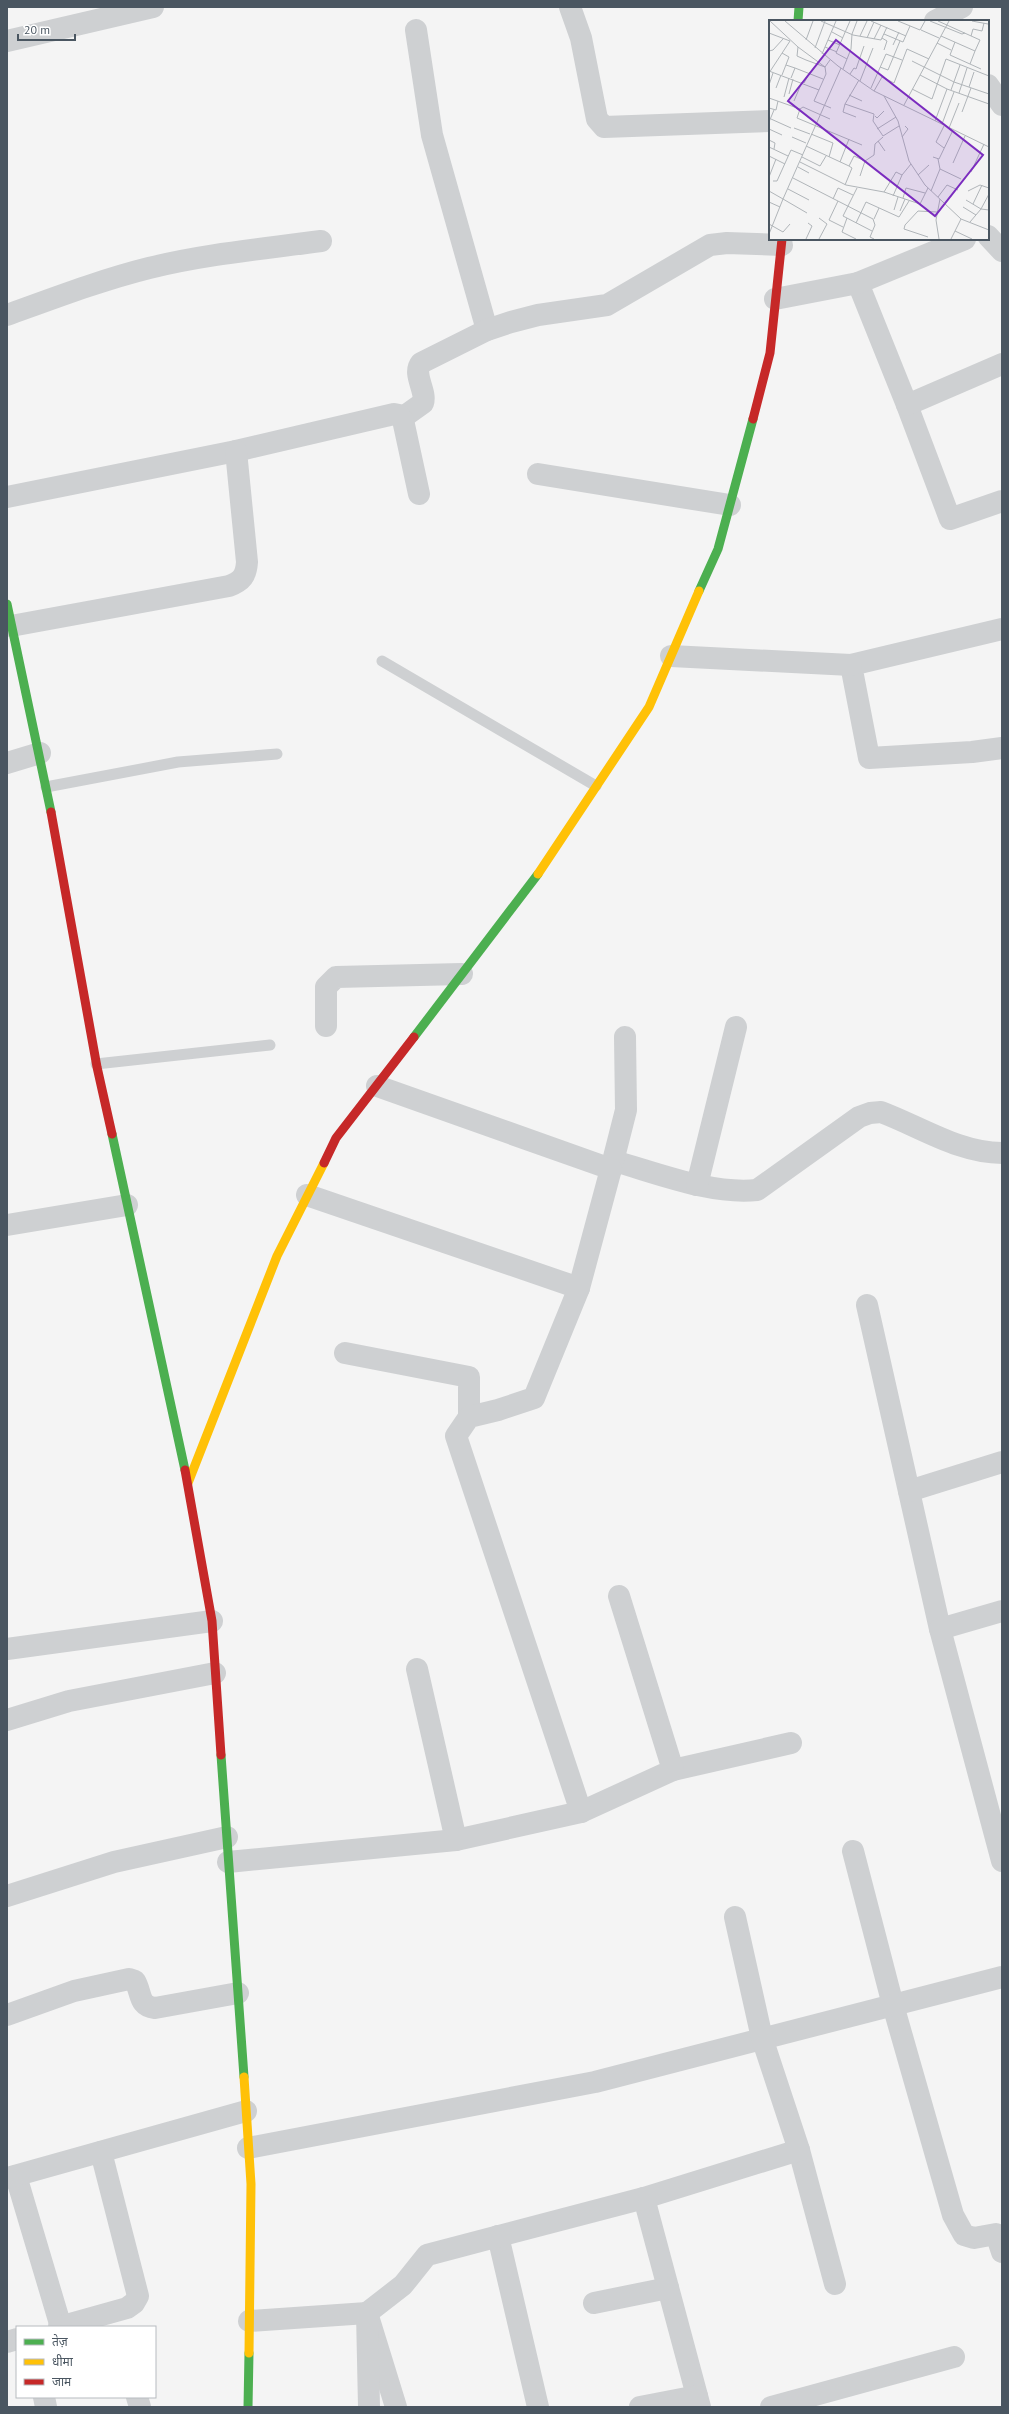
<svg xmlns="http://www.w3.org/2000/svg" width="1009" height="2414" font-family="'PT Sans','Noto Sans Devanagari',sans-serif">
<rect width="100%" height="100%" fill="#f4f4f4"/>
<g fill="none" stroke-linecap="round" stroke-linejoin="round">
<!-- lane -->
<g stroke="#ced0d2" stroke-width="11">
<path d="M382 661 596 786"/>
<path d="M46 787 178 762 277 754"/>
<path d="M96 1064 270 1045"/>
</g>
<!-- street -->
<g stroke="#ced0d2" stroke-width="22">
<path d="M570 7 581 38 597 119 604 127 770 121"/>
<path d="M935 21 962 7"/>
<path d="M416 30 432 135 487 330"/>
<path d="M7 41 153 7"/>
<path d="M988 85 1002 105"/>
<path d="M988 236 1002 251"/>
<path d="M858 283 907 405 950 519 1002 501"/>
<path d="M775 299 858 283 965 239"/>
<path d="M7 315C54 298 101 280 149 268 205 254 263 249 321 241"/>
<path d="M907 405 1002 364"/>
<path d="M402 418 423 403C427 391 412 374 421 363L487 330 511 322 538 315 607 305 710 245 727 243 782 245"/>
<path d="M538 474 730 505"/>
<path d="M7 497 236 451 394 414 399 415 403 420 419 494"/>
<path d="M11 626 229 586C242 581 246 576 247 562L236 451"/>
<path d="M1002 629 851 665 869 758 972 752 1002 748"/>
<path d="M671 656 851 665"/>
<path d="M7 763 40 753"/>
<path d="M326 1026V987L336 977 462 974"/>
<path d="M614 1161C657 1173 712 1195 757 1190L859 1117 870 1113 881 1112C921 1127 959 1153 1002 1153"/>
<path d="M611 1169 626 1110 625 1037"/>
<path d="M697 1185 736 1027"/>
<path d="M307 1195 579 1288"/>
<path d="M7 1225 127 1205"/>
<path d="M867 1305 940 1629 1002 1861"/>
<path d="M345 1353 469 1377V1417"/>
<path d="M909 1491 1002 1462"/>
<path d="M940 1629 1002 1611"/>
<path d="M7 1649 212 1621"/>
<path d="M417 1669 456 1840"/>
<path d="M7 1720 69 1701 215 1673"/>
<path d="M673 1770 791 1743"/>
<path d="M581 1812 673 1770 619 1596"/>
<path d="M853 1851 893 2005 953 2215 964 2235 974 2238 996 2234 1002 2252"/>
<path d="M228 1862 456 1840 581 1812 456 1436 469 1417 498 1410 534 1398 579 1288 611 1169 377 1086"/>
<path d="M7 1896 114 1862 227 1837"/>
<path d="M7 2015 74 1991 129 1979 135 1981C142 1993 138 2006 155 2008L238 1993"/>
<path d="M248 2148 595 2082 1002 1977"/>
<path d="M799 2150 835 2284"/>
<path d="M16 2176 61 2327"/>
<path d="M7 2178 246 2111"/>
<path d="M644 2198 700 2407"/>
<path d="M498 2236 538 2407"/>
<path d="M594 2303 668 2288"/>
<path d="M249 2321 367 2313 396 2407"/>
<path d="M59 2327 127 2308 134 2303 138 2296 101 2152"/>
<path d="M7 2342 17 2339"/>
<path d="M44 2397 46 2407"/>
<path d="M137 2397 140 2407"/>
<path d="M369 2407 367 2313 403 2285 427 2255 644 2198 799 2150 762 2038 735 1917"/>
<path d="M640 2407 697 2396"/>
<path d="M771 2407 954 2357"/>
</g>
<!-- fast -->
<g stroke="#4caf50" stroke-width="9">
<path d="M798 21 799 7"/>
<path d="M699 591 718 549 753 419"/>
<path d="M7 604 51 812"/>
<path d="M414 1037 538 874"/>
<path d="M112 1134 185 1470"/>
<path d="M221 1755 244 2077"/>
<path d="M248 2407 249 2353"/>
</g>
<!-- slow -->
<g stroke="#ffc107" stroke-width="9">
<path d="M538 874 649 707 699 591"/>
<path d="M188 1483 277 1256 324 1163"/>
<path d="M244 2077 251 2184 249 2353"/>
</g>
<!-- jam -->
<g stroke="#c62828" stroke-width="9">
<path d="M753 419 770 353 782 239"/>
<path d="M51 812 97 1067 112 1134"/>
<path d="M324 1163 336 1138 414 1037"/>
<path d="M185 1470 212 1621 221 1755"/>
</g>
</g>
<!-- overview -->
<g transform="translate(769 20)">
<rect width="220" height="220" fill="#f4f4f4"/>
<path fill="none" stroke="#b0b5b9" stroke-width="1" d="M1 1 29 27 56 47 57 54 45 81 62 88M16 1 69 46 105 71 220 127M52 1 84 15 112 20 118 7M102 1 137 16M129 1 151 10 156 1M161 1 193 14 196 13M169 1 211 20 206 31 172 16M203 1 219 4M152 10 170 18M63 12 74 18M0 13 21 21M115 14 134 22 141 6M91 16 98 1M202 16 204 9 213 11 215 3M98 18 105 2M113 18 118 21 115 30M105 19 112 5M37 20 44 1M59 20 71 25M186 22 181 35 212 49M168 23 182 30M124 25 130 12M29 27 28 36 37 40 56 47 61 40M56 27 68 32M46 28 56 1M0 31 4 30 14 19M53 34 67 1M78 39 67 33 81 1M143 41 185 62 220 74M201 44 206 31M17 45 26 48 22 58M111 47 119 50 131 21M26 48 54 59M74 49 82 29 83 14 88 1M0 51 50 70M0 53 21 21M81 54 85 48 87 49 95 26M13 55 20 37 13 33M151 55 178 69 220 84M90 60 76 84 105 94 104 101 114 116 130 106M91 61 104 28M35 63 41 52M0 65 4 53M200 67 205 52M7 68 12 55M102 68 117 34 133 40M143 69 163 79 177 39 220 56M182 70 191 45M105 71 113 57 125 63 138 29 160 39M190 73 198 48M20 74 24 59M80 75 93 81M115 76 129 101 140 141 156 165 192 199 220 210M15 77 20 58M0 78 31 89 34 87 61 99M25 81 33 62M76 84 74 92 87 97M135 85 180 1M0 88 7 90 9 81M31 89 28 98 93 125M193 92 202 68M106 96 108 98 115 91M2 99 22 108M166 101 178 69M0 102 5 90M173 104 185 72M25 108 41 114M180 108 190 83M0 109 13 115M108 109 127 97M42 114 64 123 60 137M23 117 37 123M133 117 139 109 136 106M0 120 6 123 5 129M109 121 116 131M37 126 80 146 85 136 96 141M0 127 19 136M175 128 167 122 175 106M0 136 16 144M33 137 51 146 57 136M164 137 170 139 184 110M31 142 77 165 115 172 151 184 159 168M71 142 80 119M184 143 196 116M29 147 40 153M171 149 192 159M202 152 215 124M133 155 142 144M149 155 160 145M91 156 96 141 105 135 106 124 114 117M0 157 7 139M24 158 104 199 106 205 101 217 105 219M4 161H8L22 130 34 135M76 165 83 148 80 146M88 168 74 196 103 211M19 169 40 180M0 171 14 179 0 214M162 171 171 149 169 139M199 171 211 165 220 168M115 172 127 152 133 155 124 176M169 177 178 165 189 170M134 178 137 168 156 173M64 179 69 168 84 175M197 180 212 189 220 190M69 181 60 200 74 207M0 182 11 187M204 184 213 165M194 187 207 195M125 190 129 177M131 191 136 179M38 193 14 179 72 48M78 198 73 212 87 219M105 199 110 188M201 202 212 189 220 174M87 203 97 182 130 197 140 181M0 204 14 212 21 204M186 211 203 219M159 217 135 209 136 205 149 191 168 192M37 219 43 206 39 203M50 219 58 204 50 198M170 219 167 200 171 179M182 219 192 199"/>
<path fill="#7b2cbf" fill-opacity="0.15" stroke="#7b2cbf" stroke-width="2" d="M67 20 214 135 166 196 19 81Z"/>
<rect width="220" height="220" fill="none" stroke="#4a5661" stroke-width="2"/>
</g>
<!-- border -->
<rect width="1009" height="2414" fill="none" stroke="#4a5661" stroke-width="16"/>
<!-- legend -->
<rect x="16" y="2326" width="140" height="72" fill="#ffffff" stroke="#b7bbc0"/>
<rect x="24" y="2339" width="20" height="6" fill="#4caf50" stroke="#b7bbc0"/>
<text x="52" y="2346" font-size="12" fill="#4a5661">तेज़</text>
<rect x="24" y="2359" width="20" height="6" fill="#ffc107" stroke="#b7bbc0"/>
<text x="52" y="2366" font-size="12" fill="#4a5661">धीमा</text>
<rect x="24" y="2379" width="20" height="6" fill="#c62828" stroke="#b7bbc0"/>
<text x="52" y="2386" font-size="12" fill="#4a5661">जाम</text>
<!-- scale -->
<path d="M18 34v6h57v-6" fill="none" stroke="#4a5661" stroke-width="2"/>
<text x="24" y="34" font-size="12" fill="#4a5661" stroke="#ffffff" stroke-width="3" paint-order="stroke">20 m</text>
</svg>
